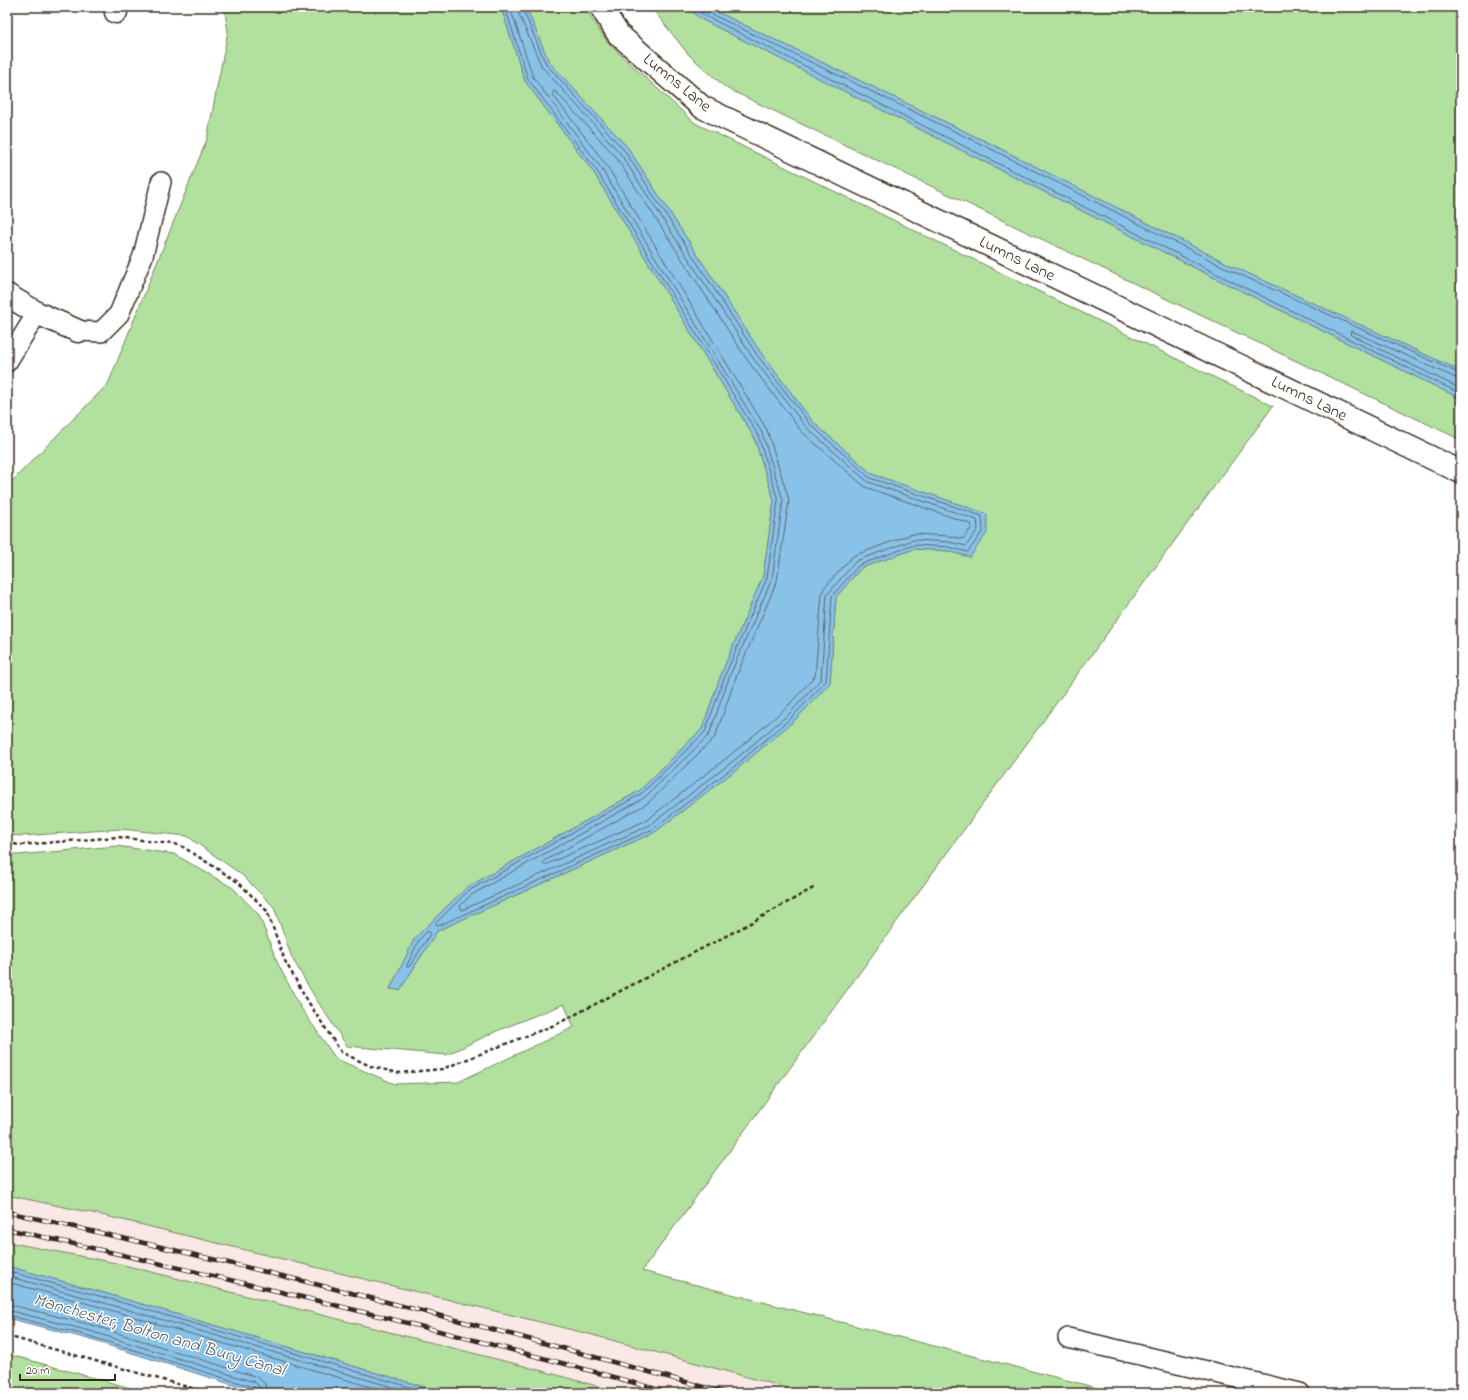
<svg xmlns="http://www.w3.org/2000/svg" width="1468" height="1400" font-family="'Indie Flower',sans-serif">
<rect width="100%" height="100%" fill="#fff"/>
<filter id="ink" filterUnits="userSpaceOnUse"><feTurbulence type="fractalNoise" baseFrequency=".025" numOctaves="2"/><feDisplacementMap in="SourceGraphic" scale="8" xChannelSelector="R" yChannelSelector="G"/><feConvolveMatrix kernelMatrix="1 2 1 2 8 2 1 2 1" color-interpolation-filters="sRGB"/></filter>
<g filter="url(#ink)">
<!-- built -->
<path fill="#fae8e7" d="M7 1139 1117 1393H445L7 1266Z"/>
<!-- green -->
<g fill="#b2e09f" stroke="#76855e">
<path d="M224 7H501L525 81 594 173 754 437 774 500 763 576 722 672 702 729 639 791 466 888 415 938 390 989 400 990 437 931 655 832 737 769 796 719 830 683 836 597 861 568 914 549 948 551 970 557 987 514 872 474 813 422 761 353 628 148 549 62 526 7H584L608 43 695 123 1273 406 642 1271 1117 1393H806L589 1334 102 1215 7 1195V852L18 855 116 846 174 854 233 888 259 915 278 964 301 1008 336 1059 395 1084 458 1082 574 1027 564 1004 499 1030 446 1055 347 1046 316 999 292 958 274 907 242 875 187 836 121 829 22 836 7 835V486L108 384 207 139 228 31Z"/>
<path d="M651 7H687L701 19 1221 281 1461 399V440L726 88 688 54Z"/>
<path d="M707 7H1461V371L1232 266 991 144Z"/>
<path d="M7 1242 116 1263 528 1367 622 1393H445L104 1293 7 1266Z"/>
<path d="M7 1354 149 1393H7Z"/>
</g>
<!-- water -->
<g fill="#89c2e8" stroke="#6a8597">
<path d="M501 7H526L549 62 628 148 761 353 813 422 872 474 987 514V533L970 557 948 551 914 549 861 568 836 597 830 683 796 719 737 769 655 832 437 931 400 990 390 989 415 938 466 888 639 791 702 729 722 672 763 576 774 500 754 437 594 173 525 81Z"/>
<path d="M687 7H707L991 144 1232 266 1461 371V399L1221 281 701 19Z"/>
<path d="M7 1266 104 1293 445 1393H258L88 1339 7 1318Z"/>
</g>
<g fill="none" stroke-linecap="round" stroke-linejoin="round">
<!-- shore -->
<g stroke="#5a676f" stroke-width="1">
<path d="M505 7 528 79 597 171 758 435 778 500 767 578 726 673 705 732 641 794 468 891 436 923V925L438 926 653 829 735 766 793 716 826 681 832 596 859 565 914 545 948 547 968 552 983 531 982 516 870 478 810 424 757 355 624 150 546 64 522 7"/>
<path d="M510 7 533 77 601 168 762 433 783 500 772 579 730 675 709 735 644 798 471 895 460 906 462 910 650 825 732 762 790 713 821 679 827 595 856 561 913 540 949 542 966 546 978 529 977 520 868 482 806 427 753 358 620 153 542 67 518 12 517 7"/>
<path d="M693 7 704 15 1223 277 1461 394"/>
<path d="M706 7 707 10 709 13 989 148 1230 270 1461 374"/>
<path d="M555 91 616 157 748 361 802 432 865 487 971 524 972 527 963 539 949 536 914 534 909 535 853 556 824 588 822 593 815 676 786 708 728 757 647 820 545 865 543 864 544 861 648 803 715 737 736 677 777 581 789 500 767 430 607 166 553 95V92Z"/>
<path d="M1461 379 1456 378 1352 331 1350 332 1351 335 1461 389"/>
<path d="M427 932H430V934L410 966 407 967V965L419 940Z"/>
<path d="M7 1271 103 1297 430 1393"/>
<path d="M7 1276 101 1302 413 1393"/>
<path d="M7 1282 100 1307 391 1393"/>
<path d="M7 1304 92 1325 257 1377 265 1384 267 1393"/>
<path d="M7 1310 90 1331 254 1382 259 1386 261 1393"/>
<path d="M7 1315 89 1336 253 1387 256 1389V1393"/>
</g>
<defs>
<g id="service">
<path d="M78 331 101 332 119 314 143 256 161 182"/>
<path d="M7 362 37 313"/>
<path d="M1068 1338 1300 1393"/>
</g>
<g id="minor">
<path d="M115 7 116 12"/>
<path d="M601 7 618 34 702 107 1461 472"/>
<path d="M7 295 37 313 78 331"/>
</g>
</defs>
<!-- service casing -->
<use href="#service" stroke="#3b2a1e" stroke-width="22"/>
<!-- minor casing -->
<use href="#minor" stroke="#3b2a1e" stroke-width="25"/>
<!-- path -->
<g stroke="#3b2a1e" stroke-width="2.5" stroke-dasharray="4 3" stroke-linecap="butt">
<path d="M7 843 20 845 118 837 180 845 238 882 267 911 285 961 309 1003 341 1052 370 1066 398 1073 442 1069 557 1024 747 925 815 887"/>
<path d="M7 1336 209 1393"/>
</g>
<!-- service -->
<use href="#service" stroke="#fff" stroke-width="19"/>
<!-- minor -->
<use href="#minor" stroke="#fff" stroke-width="22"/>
<defs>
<g id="rail">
<path d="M7 1212C184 1251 361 1294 536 1341 599 1358 663 1376 726 1393"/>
<path d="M7 1229C183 1268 358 1309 531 1355 578 1367 624 1380 671 1393"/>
</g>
</defs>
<!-- rail casing -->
<use href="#rail" stroke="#3b2a1e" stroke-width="4.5"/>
<!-- rail -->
<use href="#rail" stroke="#fff" stroke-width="3" stroke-dasharray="9" stroke-linecap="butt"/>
</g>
</g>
<g text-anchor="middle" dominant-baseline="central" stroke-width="3" stroke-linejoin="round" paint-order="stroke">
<!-- street labels -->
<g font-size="17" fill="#3b2a1e" stroke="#fff">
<text transform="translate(677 83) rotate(39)">Lumns Lane</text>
<text transform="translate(1017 259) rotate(26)">Lumns Lane</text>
<text transform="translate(1309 399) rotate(26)">Lumns Lane</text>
</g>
<!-- water labels -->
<g font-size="18" font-style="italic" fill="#565f65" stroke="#fff">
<text transform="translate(159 1336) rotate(16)">Manchester, Bolton and Bury Canal</text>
</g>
</g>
<!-- margin -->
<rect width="1468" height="1400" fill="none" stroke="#fff" stroke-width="24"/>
<rect x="12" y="12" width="1444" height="1376" fill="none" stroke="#3b2a1e" stroke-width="1.5" filter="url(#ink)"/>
<!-- scale -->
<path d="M20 1374v6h95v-6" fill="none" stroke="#3b2a1e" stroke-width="2"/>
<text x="26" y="1374" font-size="12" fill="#3b2a1e" stroke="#ffffff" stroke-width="3" paint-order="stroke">20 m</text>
</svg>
